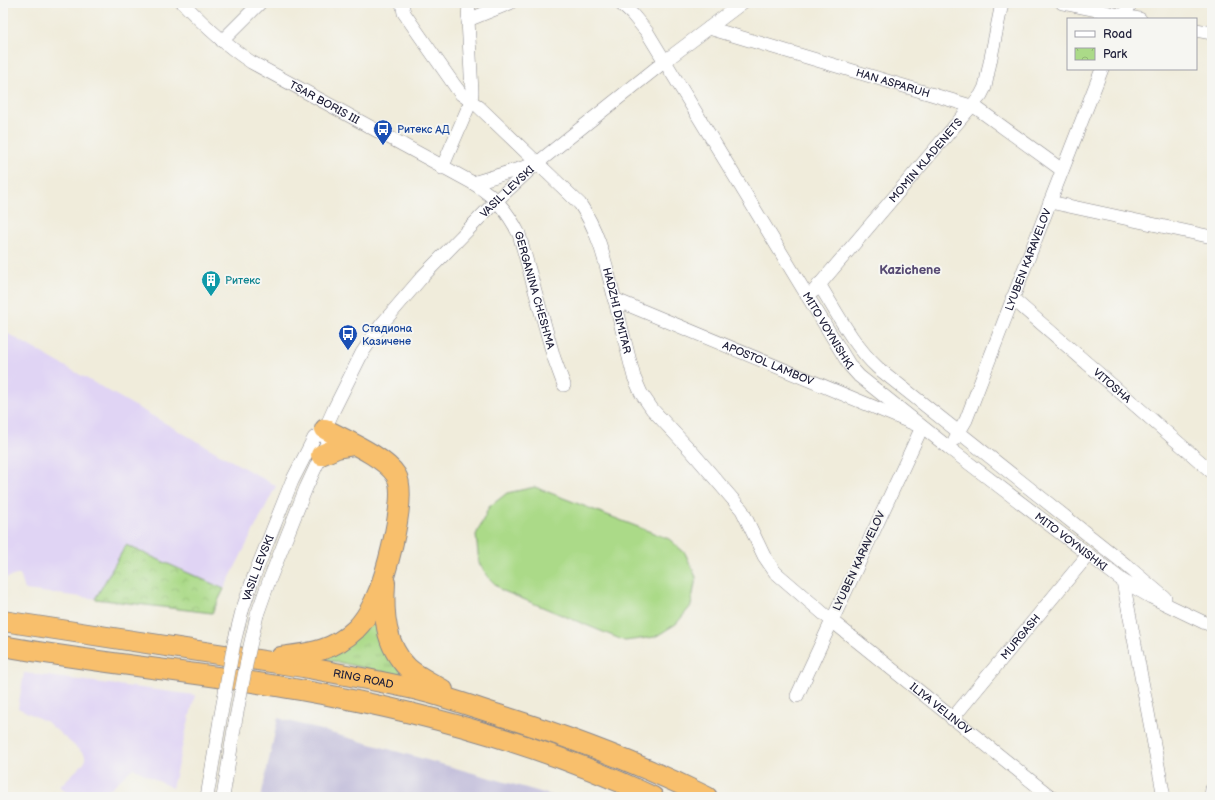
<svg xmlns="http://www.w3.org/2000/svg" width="1215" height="800" font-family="'Balsamiq Sans',sans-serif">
<defs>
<pattern id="grass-tufts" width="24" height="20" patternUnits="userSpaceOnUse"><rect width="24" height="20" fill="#abda88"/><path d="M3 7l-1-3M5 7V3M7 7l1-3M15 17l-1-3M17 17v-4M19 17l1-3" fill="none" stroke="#93bb76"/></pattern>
<pattern id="park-crowns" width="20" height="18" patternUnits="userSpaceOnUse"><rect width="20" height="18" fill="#abda88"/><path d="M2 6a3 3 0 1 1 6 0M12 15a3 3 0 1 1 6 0" fill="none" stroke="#93bb76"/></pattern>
</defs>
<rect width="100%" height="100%" fill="#f6f6f2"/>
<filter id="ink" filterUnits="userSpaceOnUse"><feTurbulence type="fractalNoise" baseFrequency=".025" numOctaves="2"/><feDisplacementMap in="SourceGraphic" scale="8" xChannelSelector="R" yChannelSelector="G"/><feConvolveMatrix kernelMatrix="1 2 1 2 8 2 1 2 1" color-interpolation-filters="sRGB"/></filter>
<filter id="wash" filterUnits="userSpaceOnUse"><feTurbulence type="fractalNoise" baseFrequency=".012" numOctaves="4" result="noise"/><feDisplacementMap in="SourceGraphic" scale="16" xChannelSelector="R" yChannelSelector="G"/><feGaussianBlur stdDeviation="0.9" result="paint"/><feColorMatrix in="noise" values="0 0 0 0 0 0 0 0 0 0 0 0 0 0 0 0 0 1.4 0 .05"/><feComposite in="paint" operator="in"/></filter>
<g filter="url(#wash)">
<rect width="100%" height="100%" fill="#f0ecdb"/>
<!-- built -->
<g fill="#e0d4f4">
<path d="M3 331 276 486 212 613 25 590 20 574 6 578 3 575Z"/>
<path d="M24 673 195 695 172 788 133 768 101 797H71L60 786 85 762V755L47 722 18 708Z"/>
</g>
<!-- industrial -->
<path fill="#c4c0db" d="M278 718 558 797H261Z"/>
<!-- grass -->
<path fill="url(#grass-tufts)" stroke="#667e62" d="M373 623 378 626 403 676H400L324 659Z"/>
<!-- park -->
<path fill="url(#park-crowns)" stroke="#667e62" d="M126 545 224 589 212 613 95 599Z"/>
<!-- pitch -->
<path fill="#abda88" stroke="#667e62" d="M535 487 669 539 685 553 696 577 691 606 676 624 655 637 625 641 501 590 489 578 479 563 476 535 489 507 507 493Z"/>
</g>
<g filter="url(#ink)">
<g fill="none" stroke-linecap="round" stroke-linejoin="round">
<defs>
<g id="minor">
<path id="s1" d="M183 3C204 25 225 45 251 62L473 183C495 197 507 210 519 234L554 358 564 385"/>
<path id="s2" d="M402 3 404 13 455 86 461 94 479 107 580 204C600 234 605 262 614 296 620 323 627 350 634 377L641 393 652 409 693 453 742 510 764 556 775 572 832 621 1051 797"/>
<path id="s3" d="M620 3 632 14 647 32 850 366 859 376 949 448 1123 581 1151 597 1203 622 1212 625"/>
<path d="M1062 3 1140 19"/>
<path d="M1122 19 1131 3"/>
<path d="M468 20 510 3"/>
<path id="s4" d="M709 28 971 106 978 109 1062 170"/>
<path d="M1196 30 1212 33"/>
<path d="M222 41 260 3"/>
<path d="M442 168 471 101 472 92 468 20 469 3"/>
<path d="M473 183 532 165"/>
<path d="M1050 202 1212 237"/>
<path d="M819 284C837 313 853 345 878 368L1126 565 1165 598"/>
<path id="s5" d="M814 291 981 95 985 87 1002 3"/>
<path id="s6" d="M1012 298 1212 472"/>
<path id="s7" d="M614 299 922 427 797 696"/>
<path id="s8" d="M955 439 966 420 1050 202 1102 69"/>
<path d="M1123 581 1164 797"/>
<path id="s9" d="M242 611 254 576 292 481 314 438 325 429"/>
<path id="s10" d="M257 615 269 581 306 488 327 443 325 429 334 409 362 353 381 325 423 276 497 200 536 164 665 61 742 3"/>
<path id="s11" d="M952 719 1088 555"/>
<path d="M207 797 220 720"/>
<path d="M223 797 235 723"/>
<path d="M1211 797 1212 789"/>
</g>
<g id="highway">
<path d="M321 455 337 448 354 445"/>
<path d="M385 583C383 613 385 646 408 668 418 677 432 683 443 690"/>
<path id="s12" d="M3 621 303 667C341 674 380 681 418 690 446 697 474 707 502 716 572 738 641 764 707 797"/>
<path d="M3 646C101 664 201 672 300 690 419 711 544 745 653 797"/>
<path d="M281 657C311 653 333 651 356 629 370 615 380 591 385 573 391 553 407 492 396 475 385 457 345 440 325 429"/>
</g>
</defs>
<!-- minor casing -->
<use href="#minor" stroke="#89878b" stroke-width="14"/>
<!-- highway casing -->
<use href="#highway" stroke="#89878b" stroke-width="22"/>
<!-- minor -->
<use href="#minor" stroke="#fff" stroke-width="13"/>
<!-- highway -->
<use href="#highway" stroke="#f8bf6c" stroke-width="20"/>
<defs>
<g id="minor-bridge">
<path d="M220 720 234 643 242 611"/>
<path d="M235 723 248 655 257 615"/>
</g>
</defs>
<!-- minor-bridge casing -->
<use href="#minor-bridge" stroke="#89878b" stroke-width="14" stroke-linecap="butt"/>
<!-- minor-bridge -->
<use href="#minor-bridge" stroke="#fff" stroke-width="13"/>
</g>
</g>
<!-- icons -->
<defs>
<symbol id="bus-pin" viewBox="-11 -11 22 30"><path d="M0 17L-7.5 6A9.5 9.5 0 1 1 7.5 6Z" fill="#1a4fb4" stroke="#f6f6f2"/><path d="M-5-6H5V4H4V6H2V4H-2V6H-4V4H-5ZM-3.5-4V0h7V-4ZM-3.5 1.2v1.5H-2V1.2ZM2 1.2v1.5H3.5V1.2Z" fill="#fff"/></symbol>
<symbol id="building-pin" viewBox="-11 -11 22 30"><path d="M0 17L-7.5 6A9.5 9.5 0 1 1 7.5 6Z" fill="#0f9aa8" stroke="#f6f6f2"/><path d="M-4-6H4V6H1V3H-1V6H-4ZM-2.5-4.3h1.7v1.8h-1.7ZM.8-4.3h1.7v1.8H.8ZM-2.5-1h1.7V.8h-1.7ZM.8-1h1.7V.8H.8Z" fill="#fff"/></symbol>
</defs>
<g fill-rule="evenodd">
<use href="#bus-pin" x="372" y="118" width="22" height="30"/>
<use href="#building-pin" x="200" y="269" width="22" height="30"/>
<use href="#bus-pin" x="337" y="323" width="22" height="30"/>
</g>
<g text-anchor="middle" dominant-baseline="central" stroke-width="4" stroke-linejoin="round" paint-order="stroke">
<!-- street labels -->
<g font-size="11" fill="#22223b" stroke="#f6f6f2">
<text stroke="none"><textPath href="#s4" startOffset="192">HAN ASPARUH</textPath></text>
<text stroke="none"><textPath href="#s1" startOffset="174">TSAR BORIS III</textPath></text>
<text stroke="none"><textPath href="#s5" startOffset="172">MOMIN KLADENETS</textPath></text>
<text stroke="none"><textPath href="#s10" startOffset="502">VASIL LEVSKI</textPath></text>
<text stroke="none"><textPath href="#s8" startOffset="194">LYUBEN KARAVELOV</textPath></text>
<text stroke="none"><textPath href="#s1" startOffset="471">GERGANINA CHESHMA</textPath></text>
<text stroke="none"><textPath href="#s2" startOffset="385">HADZHI DIMITAR</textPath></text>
<text stroke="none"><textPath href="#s3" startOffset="389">MITO VOYNISHKI</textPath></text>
<text stroke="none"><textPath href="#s7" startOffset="167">APOSTOL LAMBOV</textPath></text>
<text stroke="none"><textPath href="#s6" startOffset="133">VITOSHA</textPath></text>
<text stroke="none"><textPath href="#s3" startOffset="713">MITO VOYNISHKI</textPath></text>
<text transform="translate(859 561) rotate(-65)">LYUBEN KARAVELOV</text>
<text stroke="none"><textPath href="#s9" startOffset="46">VASIL LEVSKI</textPath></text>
<text stroke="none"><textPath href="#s11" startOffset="107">MURGASH</textPath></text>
<text stroke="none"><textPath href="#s12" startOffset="365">RING ROAD</textPath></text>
<text stroke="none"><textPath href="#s2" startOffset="911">ILIYA VELINOV</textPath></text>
</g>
<!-- transit labels -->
<g font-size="11" fill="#164399" stroke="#f6f6f2" text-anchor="start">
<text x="397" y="129">Ритекс АД</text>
<text x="362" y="328">Стадиона<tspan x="362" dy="13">Казичене</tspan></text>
</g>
<!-- culture labels -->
<g font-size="11" fill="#0d838f" stroke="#f6f6f2" text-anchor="start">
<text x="225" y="280">Ритекс</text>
</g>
<!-- quarter labels -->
<g font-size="13" font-weight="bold" fill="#564972" stroke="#f6f6f2">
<text x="910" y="270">Kazichene</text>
</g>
</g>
<!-- margin -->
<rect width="1215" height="800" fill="none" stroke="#f6f6f2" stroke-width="16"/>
<!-- legend -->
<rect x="1067" y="18" width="130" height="52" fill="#f6f6f2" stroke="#a1a1a9"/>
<rect x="1075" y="31" width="20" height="6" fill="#ffffff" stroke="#a1a1a9"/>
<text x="1103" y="38" font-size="12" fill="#22223b">Road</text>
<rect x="1075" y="48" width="20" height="12" fill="url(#park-crowns)" stroke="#a1a1a9"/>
<text x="1103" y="58" font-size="12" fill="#22223b">Park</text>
</svg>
